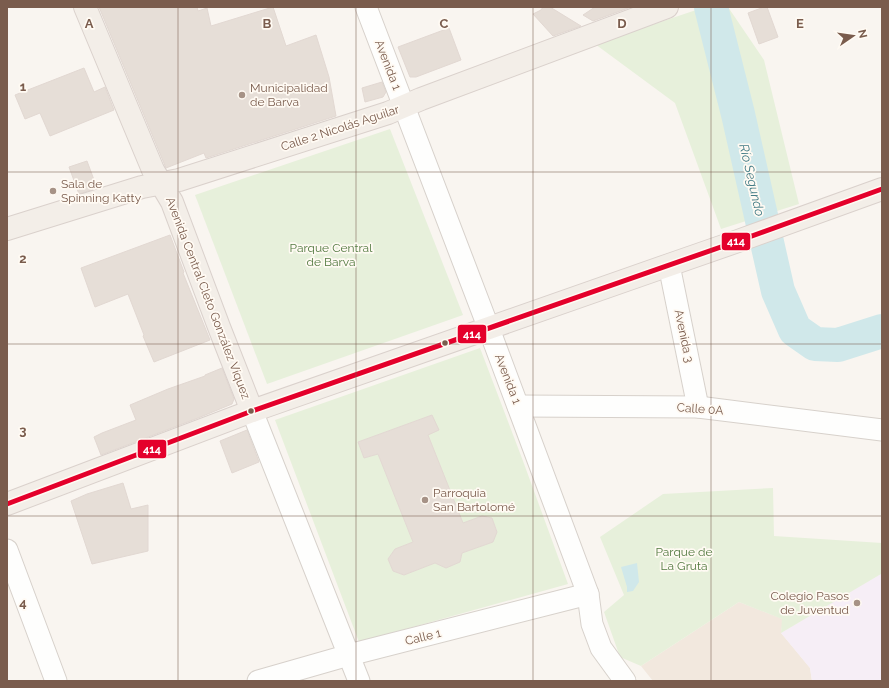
<svg xmlns="http://www.w3.org/2000/svg" width="889" height="688" font-family="Raleway,sans-serif">
<rect width="100%" height="100%" fill="#f9f5f0"/>
<!-- residential -->
<path fill="#f2e8de" d="M739 602 783 619 781 633 810 668 812 681H653L641 666Z"/>
<!-- education -->
<path fill="#f6eef6" d="M882 573V681H812L810 668 781 633Z"/>
<!-- green -->
<g fill="#e7f0db" fill-rule="evenodd">
<path d="M705 7H728L764 60 799 204 721 229 675 103 595 44Z"/>
<path d="M390 129 463 315 267 384 195 195Z"/>
<path d="M480 348 523 461 568 584 359 642 275 420ZM432 415 428 435 463 523 482 516 492 518 497 531 493 542 462 553 460 562 446 568 435 563 404 575 393 571 388 559 395 549 413 542 378 454 364 458 358 442Z"/>
<path d="M773 488 774 536 882 543 881 574 781 633 782 619 739 602 641 666 620 657 604 612 624 595 600 537 663 494Z"/>
</g>
<!-- water -->
<path fill="#d0e8ea" d="M637 563 639 582 633 591 627 592V587L621 567Z"/>
<g fill="none" stroke-linecap="round" stroke-linejoin="round">
<!-- river -->
<path stroke="#d0e8ea" stroke-width="34" d="M711 7 738 114 778 291 795 330 815 344 838 345 882 331"/>
</g>
<!-- building -->
<g fill="#e6ded7" stroke="#e2d8d2">
<path d="M99 7H197L198 11 207 8 211 26 273 7 286 46 316 35 329 77 336 116 206 158 204 153 166 168Z"/>
<path d="M543 7H550L581 26 553 36 533 14 541 10Z"/>
<path d="M595 7H631L593 21 583 15Z"/>
<path d="M764 7H767L778 37 759 44 748 13Z"/>
<path d="M449 28 461 60 416 77H410L398 47Z"/>
<path d="M84 68 94 92 105 87 114 110 50 136 40 113 25 119 15 95Z"/>
<path d="M382 82 386 92 383 97 365 102 362 88Z"/>
<path d="M87 161 97 188 79 194 69 167Z"/>
<path d="M170 235 184 272 183 273 210 340 154 362 143 336 144 335 128 294 95 307 81 268Z"/>
<path d="M222 368 234 399 232 404 198 418 101 455 94 437 102 433 136 420 130 405 168 389 205 376V375Z"/>
<path d="M432 415 439 430 428 435 463 523 482 516 492 518 497 532 493 542 462 553 460 562 446 568 435 563 404 575 393 571 388 559 395 549 413 542 378 454 364 458 358 442Z"/>
<path d="M247 430 259 462 232 473 220 441Z"/>
<path d="M123 483 131 509 148 505V551L92 564 71 501 87 494Z"/>
</g>
<g fill="none" stroke-linecap="round" stroke-linejoin="round">
<defs>
<g id="minor">
<path d="M366 7 489 329 588 594 592 624 601 648 625 681"/>
<path d="M669 265 698 407"/>
<path d="M518 406 698 407 882 430"/>
<path d="M252 411 359 681"/>
<path d="M7 550 56 681"/>
<path d="M258 681 349 655 588 594"/>
</g>
<g id="major">
<path d="M85 7 153 170 172 202 219 327 252 411"/>
<path d="M7 229 142 187 179 180 388 113 421 99 667 7"/>
<path d="M7 504 252 411 669 265 738 241 882 189"/>
</g>
</defs>
<!-- minor casing -->
<use href="#minor" stroke="#d7d1cb" stroke-width="23"/>
<!-- major casing -->
<use href="#major" stroke="#dad1cc" stroke-width="24"/>
<!-- minor -->
<use href="#minor" stroke="#fefefd" stroke-width="21"/>
<!-- major -->
<use href="#major" stroke="#f3eee8" stroke-width="22"/>
<defs>
<path id="bus-1" d="M7 504 252 411 738 241 882 189"/>
</defs>
<!-- bus-1 casing -->
<use href="#bus-1" stroke="#fffaf3" stroke-width="8"/>
<!-- bus-1 -->
<use href="#bus-1" stroke="#e4002b" stroke-width="5"/>
</g>
<!-- grid -->
<path fill="none" stroke="#7a5c4d" stroke-width="1" stroke-opacity="0.55" d="M178 7V681M356 7V681M533 7V681M711 7V681M7 172H882M7 344H882M7 516H882"/>
<!-- markers -->
<g fill="#a69286" stroke="#fffaf3" stroke-width="1.5">
<circle cx="242" cy="95" r="4"/>
<circle cx="53" cy="191" r="4"/>
<circle cx="425" cy="500" r="4"/>
<circle cx="857" cy="603" r="4"/>
</g>
<g fill="#7a5c4d" stroke="#fffaf3" stroke-width="1.5">
<circle cx="445" cy="343" r="3.5"/>
<circle cx="251" cy="411" r="3.5"/>
</g>
<g text-anchor="middle" dominant-baseline="central" stroke-width="3.5" stroke-linejoin="round" paint-order="stroke">
<!-- street labels -->
<g font-size="12" fill="#7a5c4d" stroke="#fffaf3">
<text transform="translate(388 65) rotate(69)">Avenida 1</text>
<text transform="translate(340 128) rotate(-18)">Calle 2 Nicolás Aguilar</text>
<text transform="translate(208 298) rotate(69)">Avenida Central Cleto González Víquez</text>
<text transform="translate(684 336) rotate(78)">Avenida 3</text>
<text transform="translate(508 379) rotate(69)">Avenida 1</text>
<text transform="translate(700 409) rotate(4)">Calle 0A</text>
<text transform="translate(423 637) rotate(-14)">Calle 1</text>
</g>
<!-- poi labels -->
<g font-size="12" fill="#7a5c4d" stroke="#fffaf3" text-anchor="start">
<text x="250" y="88">Municipalidad<tspan x="250" dy="14">de Barva</tspan></text>
<text x="61" y="184">Sala de<tspan x="61" dy="14">Spinning Katty</tspan></text>
<text x="433" y="493">Parroquia<tspan x="433" dy="14">San Bartolomé</tspan></text>
<text x="849" y="596" text-anchor="end">Colegio Pasos<tspan x="849" dy="14">de Juventud</tspan></text>
</g>
<!-- park labels -->
<g font-size="12" fill="#537a41" stroke="#fffaf3">
<text x="331" y="248">Parque Central<tspan x="331" dy="14">de Barva</tspan></text>
<text x="684" y="552">Parque de<tspan x="684" dy="14">La Gruta</tspan></text>
</g>
<!-- water labels -->
<g font-size="13" font-style="italic" fill="#437c86" stroke="#fffaf3">
<text transform="translate(752 180) rotate(77)">Río Segundo</text>
</g>
</g>
<g font-size="13" text-anchor="middle" font-weight="bold" fill="#7a5c4d" stroke="#fffaf3" stroke-width="3.5" stroke-linejoin="round" paint-order="stroke">
<text x="89" y="28">A</text>
<text x="267" y="28">B</text>
<text x="444" y="28">C</text>
<text x="622" y="28">D</text>
<text x="800" y="28">E</text>
<text x="23" y="91">1</text>
<text x="23" y="263">2</text>
<text x="23" y="435">3</text>
<text x="23" y="607">4</text>
</g>
<g stroke="#fffaf3" stroke-width="1.5">
<rect x="721" y="232" width="30" height="19" rx="4" fill="#e4002b"/>
<rect x="457" y="324" width="30" height="20" rx="4" fill="#e4002b"/>
<rect x="137" y="439" width="30" height="20" rx="4" fill="#e4002b"/>
</g>
<g font-size="11" text-anchor="middle" font-weight="bold" fill="#fff">
<text x="736" y="245">414</text>
<text x="472" y="338">414</text>
<text x="152" y="453">414</text>
</g>
<!-- border -->
<rect width="889" height="688" fill="none" stroke="#7a5c4d" stroke-width="16"/>
<!-- north arrow -->
<g transform="translate(853 36) rotate(77)" stroke="#fffaf3" stroke-width="3" paint-order="stroke">
<path d="M0-3L7 15L0 10L-7 15Z" fill="#7a5c4d"/>
<text y="-6" font-size="11" font-weight="bold" text-anchor="middle" fill="#7a5c4d">N</text>
</g>
</svg>
